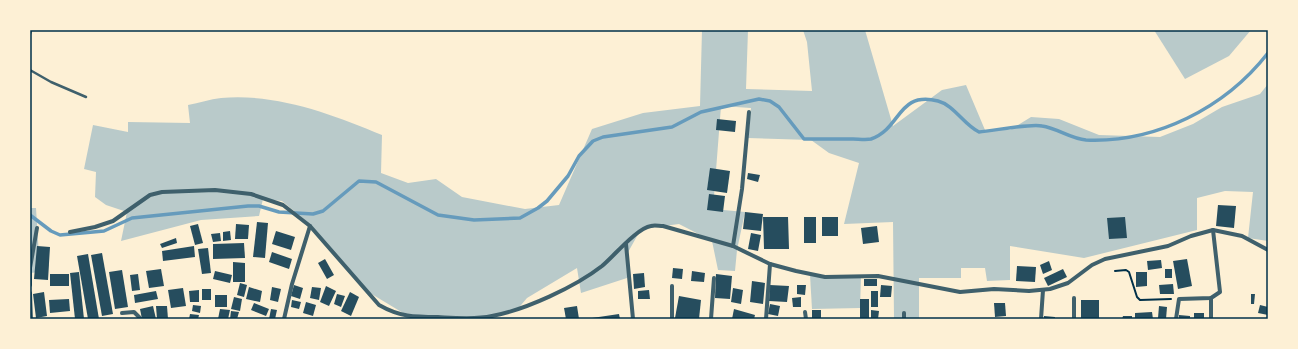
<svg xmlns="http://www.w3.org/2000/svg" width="1298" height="349" font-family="'Exo 2',sans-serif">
<rect width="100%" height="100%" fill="#fdf0d5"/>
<!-- green -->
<g fill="#b9caca">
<path d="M702 30H748L746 89 812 91 807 42 803 30H865L893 126 942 90 966 85 985 130H1010L1031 117 1059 119 1099 135 1160 137 1193 124 1222 107 1260 94 1268 84V241L1248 238 1253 192 1225 191 1197 198V230L1084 258 1010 246V280L987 281 985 268H961V278H919V319H894L893 222 844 224 859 163 829 153 811 140 748 138 751 108 721 106 713 209 745 212 737 250 735 271 718 270 712 241 679 224 641 229 627 254V278L581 293 577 268 527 298 516 311 471 319H413L365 290 312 226 282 201 263 199 259 216 201 220 121 241 127 212 106 205 95 197 96 172 84 169 93 125 128 132V122L190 123 188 105C199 103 210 99 221 98 276 93 332 114 382 135L381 173 408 183 436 179 462 197 525 209 559 205 592 129 643 113 700 106Z"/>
<path d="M1154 30H1251L1229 56 1185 79Z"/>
<path d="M30 208H36L40 272 30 273Z"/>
<path d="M810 275 861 276 860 308 812 309Z"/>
</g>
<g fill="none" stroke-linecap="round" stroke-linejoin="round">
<!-- stream -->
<path stroke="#669bbc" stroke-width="3.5" d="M30 215 51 231 60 235 104 231 132 218 248 206H259L279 212 313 214 323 211 359 181 376 182 438 215 474 220 520 218 538 208 547 201 568 176 579 156 593 141 603 137 672 127 701 112 759 99 770 101 779 107 804 139C820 139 837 139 853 139 858 139 866 140 871 139 902 128 897 91 938 101 954 105 964 125 979 132 993 131 1031 123 1042 126 1057 128 1071 139 1086 140 1156 143 1225 108 1268 53"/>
</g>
<!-- building -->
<g fill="#264d5e">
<path d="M717 119 736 121 735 132 716 130Z"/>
<path d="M710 168 730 171 727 193 707 190Z"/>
<path d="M748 173 760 175 758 182 747 179Z"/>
<path d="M709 194 725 196 723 212 707 210Z"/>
<path d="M1218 205 1236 206 1234 228 1216 226Z"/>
<path d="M745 212 763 214 761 231 743 229Z"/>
<path d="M763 217H788L789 249H764Z"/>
<rect x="804" y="217" width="12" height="26"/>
<rect x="822" y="217" width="16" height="19"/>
<path d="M1125 217 1127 238 1109 239 1107 218Z"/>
<path d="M257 222 268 223 265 258 253 257Z"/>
<path d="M198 224 203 243 195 245 190 226Z"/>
<path d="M236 224 249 225 248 239H235Z"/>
<path d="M877 226 879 242 863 244 861 228Z"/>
<path d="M230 231 231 240 223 241V232Z"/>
<path d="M276 231 295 237 291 250 272 244Z"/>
<path d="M220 233 221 241 213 242 211 234Z"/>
<path d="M751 233 761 235 758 251 748 249Z"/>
<path d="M176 238 177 243 162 248 160 244Z"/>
<path d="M244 243 245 258 213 259V244Z"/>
<path d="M37 246 50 247 48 280 34 279Z"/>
<path d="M194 246 195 257 163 261 162 251Z"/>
<path d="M208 248 211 273 202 274 198 249Z"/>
<path d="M272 252 292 259 289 269 269 262Z"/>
<path d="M102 253 113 314 102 316 91 255Z"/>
<path d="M88 254 99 319H88L77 256Z"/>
<path d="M325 259 334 275 327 279 318 263Z"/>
<path d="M1187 259 1192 286 1178 289 1173 261Z"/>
<path d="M1161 260 1162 268 1148 270 1147 261Z"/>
<path d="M1049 261 1052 270 1043 274 1040 265Z"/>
<path d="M233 262 245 263V282H233Z"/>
<path d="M1017 266 1036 267 1035 282 1016 281Z"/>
<path d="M673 268 683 269 682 279 672 278Z"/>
<path d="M161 269 164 286 149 288 146 271Z"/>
<path d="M1063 269 1067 277 1048 286 1044 278Z"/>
<rect x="1165" y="269" width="7" height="9"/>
<path d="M122 270 128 307 115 309 109 272Z"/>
<path d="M215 271 232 275 230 283 213 279Z"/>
<path d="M692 271 705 273 704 282 691 281Z"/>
<path d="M79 272 84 319H75L70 273Z"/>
<path d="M1136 272H1147V286L1136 287Z"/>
<path d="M644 273 645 287 634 289 633 274Z"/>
<rect x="50" y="274" width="19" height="12"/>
<path d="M138 274 140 290 132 291 130 275Z"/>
<path d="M716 274 732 276 730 299 715 298Z"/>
<rect x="864" y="279" width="13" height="7"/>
<path d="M752 281 765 283 763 304 750 302Z"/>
<path d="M240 283 247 285 244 297 237 295Z"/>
<path d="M1173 284 1174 294H1160L1159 285Z"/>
<path d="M294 285 303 288 300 299 291 296Z"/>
<path d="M770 285 789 286 787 302 769 301Z"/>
<path d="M797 285H806L805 295 797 294Z"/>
<path d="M881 285 892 286 891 297H880Z"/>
<path d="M326 286 336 291 329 306 320 302Z"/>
<path d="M249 287 262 291 260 302 246 299Z"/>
<path d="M272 287 281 289 278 302 270 300Z"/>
<path d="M312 287 321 288 319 300 310 298Z"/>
<path d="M183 288 186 306 171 308 168 290Z"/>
<path d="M733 288 743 290 741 304 731 302Z"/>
<rect x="202" y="289" width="9" height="11"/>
<path d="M199 290V302H190L189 291Z"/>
<path d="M649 290 650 299H638V291Z"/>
<path d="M156 291 158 299 135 303 134 295Z"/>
<rect x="871" y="291" width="7" height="16"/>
<path d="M44 292 47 316 36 318 33 294Z"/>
<path d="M350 292 359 297 351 316 341 311Z"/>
<path d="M337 294 345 296 341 307 334 304Z"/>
<path d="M1251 294H1255L1254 304H1251Z"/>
<rect x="215" y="295" width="12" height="12"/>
<path d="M679 296 701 300 699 319 675 318Z"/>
<path d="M234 297 242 299 240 311 231 309Z"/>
<path d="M801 297V307H793L792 298Z"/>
<path d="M69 299 70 311 50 313 49 300Z"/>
<rect x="860" y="299" width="9" height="20"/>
<path d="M292 300 301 302 299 309 291 307Z"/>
<path d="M1081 300H1099V318L1081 319Z"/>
<path d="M306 302 316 305 313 316 303 313Z"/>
<path d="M254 303 269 309 266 316 251 310Z"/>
<path d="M994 303H1005L1006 316 995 317Z"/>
<path d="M770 304 780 306 778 316 768 314Z"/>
<path d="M193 305 201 306 200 313 192 311Z"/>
<path d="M1260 305 1268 307V315L1258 313Z"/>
<path d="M153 306 156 319H142L140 309Z"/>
<path d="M156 306H167L168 319H157Z"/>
<path d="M577 306 579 319H566L564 308Z"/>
<path d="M1159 306 1167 307 1166 319 1158 318Z"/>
<path d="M220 309 230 310 228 319H218Z"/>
<path d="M271 309 277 310 275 319H269Z"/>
<path d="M734 309 755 315 754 319H732Z"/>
<rect x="812" y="310" width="9" height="9"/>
<path d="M871 310 879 311 878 319H871Z"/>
<path d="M231 311 239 312 237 319H230Z"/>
<path d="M1152 312 1153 319H1135V313Z"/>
<rect x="1194" y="313" width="10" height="6"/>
<path d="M190 314 199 315 198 319H189Z"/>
<path d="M619 314 620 319H592V318Z"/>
<path d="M1179 315 1190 316V319H1179Z"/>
<path d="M1044 316 1055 317V319H1044Z"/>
<path d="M1123 316H1132V319H1122Z"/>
</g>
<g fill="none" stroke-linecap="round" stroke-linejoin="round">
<!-- path -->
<path stroke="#003049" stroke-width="2" d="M1115 271 1126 270 1129 272 1137 297 1140 300 1171 299"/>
<!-- service -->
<g stroke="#3f606c" stroke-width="2.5">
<path d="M30 34 31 30"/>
<path d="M30 70 51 82 86 97"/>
</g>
<!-- minor -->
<g stroke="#3f606c" stroke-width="4">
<path d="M70 232 95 227 113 221 150 195 162 192 215 190 251 194 283 205 310 226 379 305C400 317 414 317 438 317 455 318 475 320 492 316 525 310 575 287 602 266 614 256 637 228 651 226 654 225 659 226 663 226L733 246 770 264 796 271 825 277 878 276 960 292 994 289 1029 291 1050 289 1068 283 1092 265 1105 259 1168 246 1191 236 1213 230 1242 236 1268 250"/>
<path d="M626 244 633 319"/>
<path d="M733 246 742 189 749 112"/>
<path d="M30 285V268L37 228"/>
<path d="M30 293 31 319"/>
<path d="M1074 298V319"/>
<path d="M805 312 806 319"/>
<path d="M122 313 134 312 141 319"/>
<path d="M904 313V319"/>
<path d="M284 319 292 284 310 226"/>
<path d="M672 319V286"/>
<path d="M711 319 714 278"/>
<path d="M766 319 770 264"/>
<path d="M1041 319 1043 290"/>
<path d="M1176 319 1179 299 1211 298 1220 292 1213 230"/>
<path d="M1211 319V298"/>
</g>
</g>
<!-- border -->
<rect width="1298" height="349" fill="none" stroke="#fdf0d5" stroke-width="62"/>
<rect x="31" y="31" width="1236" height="287" fill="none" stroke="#003049" stroke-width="1.5"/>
</svg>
